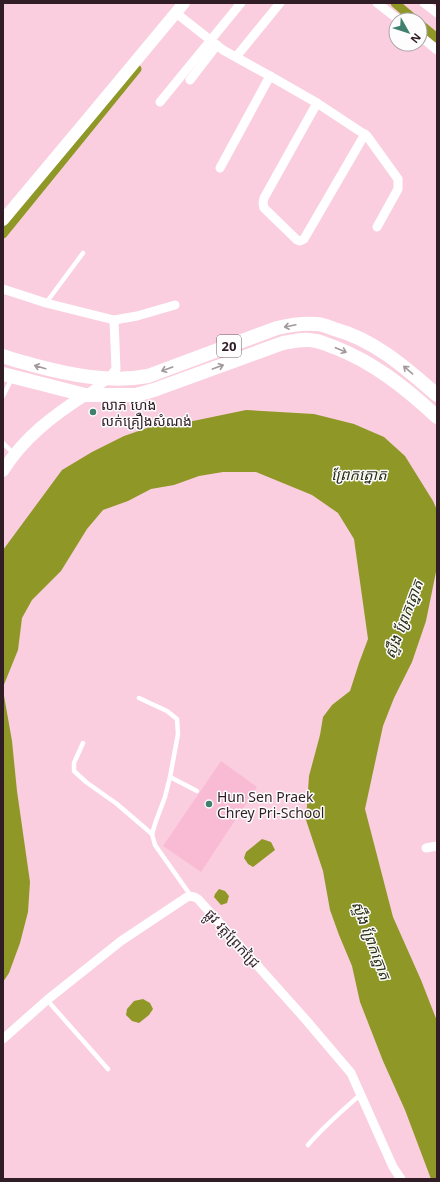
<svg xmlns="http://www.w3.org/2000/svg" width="440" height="1182" font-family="Georgia,'Noto Sans Khmer',serif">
<rect width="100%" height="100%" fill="#facede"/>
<!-- built -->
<path fill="#f9bbd3" d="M221 761 257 787 201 872 163 846Z"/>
<!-- water -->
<g fill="#8f9827">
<path d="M246 410 314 414 354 424 384 437 405 456 433 501 437 510V567L426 621 412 662 394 698 383 726 365 809 393 917 421 980 437 1021V1179H431L405 1110 383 1061 360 1002 352 966 339 935 330 910 323 871 306 820 309 776 320 735 323 717 332 705 350 691 359 663 368 639 354 539 338 513 312 495 256 472H223L199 476 174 485 151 489 128 501 103 510 87 529 61 571 32 600 22 618 18 650 3 687V550L62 470 92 452 124 436 159 424 193 421Z"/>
<path d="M3 690 12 741 17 791 30 882 28 912 20 943 9 973 3 982Z"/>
<path d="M262 839 271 842 275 850 253 867 248 864 244 858 246 852Z"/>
<path d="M219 889 225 891 229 896 227 903 221 905 214 897 215 894Z"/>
<path d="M143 999 150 1003 153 1009 149 1015 139 1023 132 1021 126 1015 127 1009 134 1001Z"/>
</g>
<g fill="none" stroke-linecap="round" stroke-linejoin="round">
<!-- canal -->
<g stroke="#8f9827" stroke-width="9">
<path d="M395 3 415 20"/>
<path d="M420 24 437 38"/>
<path d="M3 234 137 69"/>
</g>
<!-- lane -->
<g stroke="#fff" stroke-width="4.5">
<path d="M46 303 83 253"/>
<path d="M3 396 12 378"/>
<path d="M3 443 14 454"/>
<path d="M139 698 167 711 177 719 178 734 170 777 165 797 156 821 152 834 155 845 191 896"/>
<path d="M83 743 74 763V771L86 782 117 804 152 834"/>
<path d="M170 777 197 791"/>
<path d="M47 1000 108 1069"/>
<path d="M308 1145C324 1126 342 1111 361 1094"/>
</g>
<!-- street -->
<g stroke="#fff" stroke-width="9">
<path d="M377 3 399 20"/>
<path d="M424 3 437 13"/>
<path d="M176 13 223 50 270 76 317 103 367 136 398 179V189L377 227"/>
<path d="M420 36 437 50"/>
<path d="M236 57 280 3"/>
<path d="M190 80 217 45"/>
<path d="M160 102 241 3"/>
<path d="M317 103 264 198 263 203 264 208 297 240 300 241 304 239 365 134"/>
<path d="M220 168 270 76"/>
<path d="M3 289 46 303 114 320 137 316 175 305"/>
<path d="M86 395 108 379 116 369 114 320"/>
<path d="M426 848 437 846"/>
<path d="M3 1039 47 1000 121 941 187 897C191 896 193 896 198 899L306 1020 351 1073 393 1167 401 1179"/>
</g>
<!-- secondary -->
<g stroke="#fff" stroke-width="12">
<path d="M3 220 95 110 184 3"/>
<path d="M3 471C23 438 54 415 85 395"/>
</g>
<!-- primary -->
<g stroke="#fff" stroke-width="14">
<path d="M3 356C13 360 23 362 33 365 70 375 110 383 148 376L277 328C290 325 303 323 316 324 322 324 329 327 334 329 375 340 406 368 437 395"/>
<path d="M3 374 85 395H136L154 390 283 343C294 341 305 338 316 341 322 342 328 345 334 347 373 362 406 388 437 417"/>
</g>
</g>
<!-- one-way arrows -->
<defs><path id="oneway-shaft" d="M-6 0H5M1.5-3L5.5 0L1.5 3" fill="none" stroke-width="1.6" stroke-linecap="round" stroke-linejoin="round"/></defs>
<g stroke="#a2999d">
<use href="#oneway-shaft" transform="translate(290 326) rotate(168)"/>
<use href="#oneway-shaft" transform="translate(341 350) rotate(23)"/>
<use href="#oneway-shaft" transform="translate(40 367) rotate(-164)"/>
<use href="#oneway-shaft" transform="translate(218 367) rotate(-20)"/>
<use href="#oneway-shaft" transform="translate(167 369) rotate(160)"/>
<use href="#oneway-shaft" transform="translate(408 370) rotate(-139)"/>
</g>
<!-- markers -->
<g fill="#3f7f6e" stroke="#fdfdfd" stroke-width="1.5">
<circle cx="93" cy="412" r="4"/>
<circle cx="209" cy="804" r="4"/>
</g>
<g text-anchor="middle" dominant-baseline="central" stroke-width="3" stroke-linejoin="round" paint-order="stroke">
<!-- shield labels -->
<rect fill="#fdfdfd" stroke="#6e6066" stroke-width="1" x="217" y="335" width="24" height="22" rx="3"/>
<g font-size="13" font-weight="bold" fill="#311d25">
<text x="229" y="346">20</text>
</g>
<!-- poi labels -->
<g font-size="14" fill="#311d25" stroke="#fdfdfd" text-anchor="start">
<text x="101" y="404">លាភ ហេង<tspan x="101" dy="16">លក់គ្រឿងសំណង់</tspan></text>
<text x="217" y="796">Hun Sen Praek<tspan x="217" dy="16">Chrey Pri-School</tspan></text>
</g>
<!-- street labels -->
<g font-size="14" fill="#311d25" stroke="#fdfdfd">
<text transform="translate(233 938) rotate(48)">ផ្លូវ វត្តព្រែកជ្រៃ</text>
</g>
<!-- water labels -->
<g font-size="15" font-style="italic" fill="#2e3119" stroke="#fdfdfd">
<text x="359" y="474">ព្រែកត្នោត</text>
<text transform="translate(403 619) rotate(-69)">ស្ទឹង ព្រែកត្នោត</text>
<text transform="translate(372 940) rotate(69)">ស្ទឹង ព្រែកត្នោត</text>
</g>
</g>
<!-- border -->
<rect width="440" height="1182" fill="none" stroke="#311d25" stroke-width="8"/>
<!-- north arrow -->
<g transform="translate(408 32) rotate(129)"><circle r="19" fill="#fdfdfd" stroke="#aba3a7"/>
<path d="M0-3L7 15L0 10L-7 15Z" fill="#3f7f6e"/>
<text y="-6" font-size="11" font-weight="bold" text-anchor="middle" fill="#311d25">N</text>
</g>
</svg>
